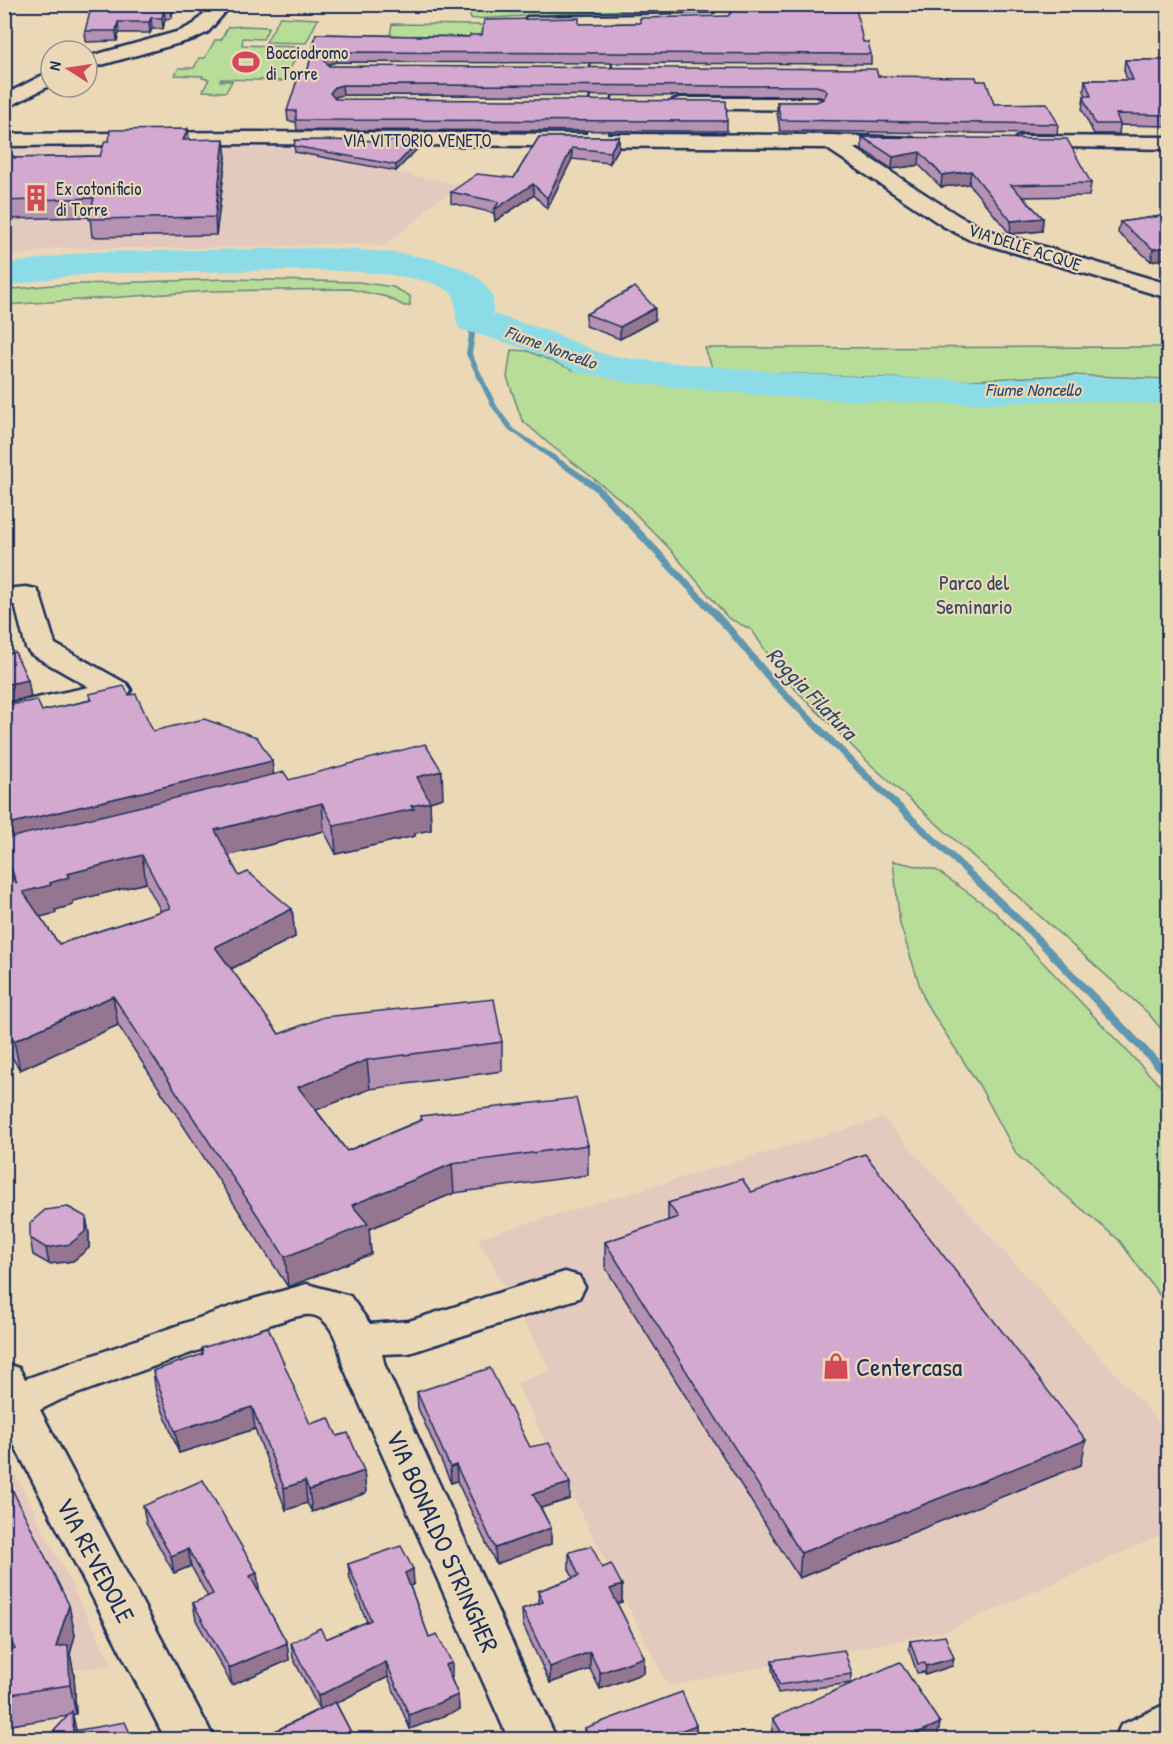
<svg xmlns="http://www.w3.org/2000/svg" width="1173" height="1744" font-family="'Patrick Hand',sans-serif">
<rect width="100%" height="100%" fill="#ebd8b6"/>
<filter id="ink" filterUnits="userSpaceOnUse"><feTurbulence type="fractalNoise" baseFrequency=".0167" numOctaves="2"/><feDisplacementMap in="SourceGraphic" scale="12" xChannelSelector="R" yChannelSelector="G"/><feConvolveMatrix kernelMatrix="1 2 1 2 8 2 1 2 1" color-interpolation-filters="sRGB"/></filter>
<g filter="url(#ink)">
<!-- built -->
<g fill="#e4cabe">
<path d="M5 143H295V152L461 185 424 210 427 211 384 246 343 244 197 248H55L5 258Z"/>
<path d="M883 1118 1168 1432V1532L946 1631 668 1686 516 1383 551 1371 478 1238Z"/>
<path d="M5 1454 112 1665 5 1678Z"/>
</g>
<!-- green -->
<g fill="#b7dd99" stroke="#69867c" stroke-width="1.5">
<path d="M685 4 687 7 471 19 466 5Z"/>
<path d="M280 17 318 19 306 43 266 42Z"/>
<path d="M392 24 485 25 483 41H389Z"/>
<path d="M243 26 269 27 263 39 243 38 242 45 301 47 284 81 221 79 220 81H232L226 92 203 91 209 79 202 78 203 76 175 75 179 68H194L199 58H205L215 40H221L228 27Z"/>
<path d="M228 279 358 282 393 287 410 296V306H404L387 297 350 289 210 291 5 305V290L52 285Z"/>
<path d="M1168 347V379L1070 375 951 381 713 370 705 348Z"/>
<path d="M511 350 528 351 573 370 715 387 952 399 1142 398 1168 401V1037L1147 1012 870 764 782 676 752 630 728 618 669 548 625 503 548 443 522 420 507 377Z"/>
<path d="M893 861 936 870 994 911 1168 1094V1307L1119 1240 1017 1155 979 1085 925 1002 900 924Z"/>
</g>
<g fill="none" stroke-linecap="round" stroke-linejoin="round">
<!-- stream -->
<path fill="#5f97b1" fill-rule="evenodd" d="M474 319 477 321 472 354 497 406 513 428 599 485 733 628 775 679 866 771 1026 922 1168 1069V1078L1164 1077 1020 926 860 775 769 683 727 632 593 489 509 430 491 406 466 354 471 321Z"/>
<!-- river -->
<path fill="#8cdce8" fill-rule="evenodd" d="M320 248C363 251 474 250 492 296 494 301 493 309 493 314L551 332 600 353 631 359 786 373 885 378 986 380 1063 376 1168 380V404L1063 400 986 404 885 402 786 397 631 383 575 371 523 348 460 329C452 317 459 299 450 292 413 263 250 271 199 272 163 273 126 272 90 274 62 276 33 282 4 286V264L88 252Z"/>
<defs>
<g id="minor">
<path d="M213 4H232L208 32 194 39 87 69V57L180 31 194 24Z"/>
<path d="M715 4H733L734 16 728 24 610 26 611 95 607 134 830 135 913 138 916 142 913 146 906 148H854L959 216 984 229 1168 284V298L968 239 943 226 826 148 245 144 4 146V134L245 132 587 134 591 95 592 26 534 27 527 25 525 21 527 17 716 14Z"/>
<path d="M51 71V85L4 109V95Z"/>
<path d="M680 98H815L822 100 825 104 822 108 815 110 673 108 670 104 673 100Z"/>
<path d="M1023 136 1168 137V149L1016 146 1013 142 1016 138Z"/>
<path d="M26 587 36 589 40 595 55 644 127 684 131 690 127 696 4 723V705L89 687 31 654 26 648 15 605 4 606V589Z"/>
<path d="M565 1272 579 1276 585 1287 579 1298 409 1353 382 1354 385 1366 557 1740H509L343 1366C340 1347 330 1311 305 1315 294 1316 283 1321 272 1324L60 1400 40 1410 215 1740H166L4 1425V1363L19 1368 25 1379 250 1300 307 1284 350 1296 370 1324 409 1321Z"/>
</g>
<path id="major" d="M1168 1703V1740H1114L1121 1725Z"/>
</defs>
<!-- minor casing -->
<use href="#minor" stroke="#1b2f5e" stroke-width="5"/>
<!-- major casing -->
<use href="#major" stroke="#1b2f5e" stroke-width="5"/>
<!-- minor -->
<use href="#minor" fill="#ebd8b6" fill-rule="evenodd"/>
<!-- major -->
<use href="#major" fill="#ebd8b6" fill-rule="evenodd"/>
</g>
<!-- wall -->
<g fill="#b591b2" stroke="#1b2f5e" stroke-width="1.5" fill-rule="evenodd">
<path d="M173 4 172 18 165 19 163 29H152L150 33H119L117 41 86 42 85 31Z"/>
<path d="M735 4H852L863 42 871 54V64L337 62 329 64 328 65 329 66 878 76 977 81 994 104 1058 124 1057 134 780 131 777 112V102H816L824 99 823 98 815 96 343 95 335 97V99L727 121V131L297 130 296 122 288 121 287 111 307 74 316 34 469 37 579 24 640 23 728 16 736 7Z"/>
<path d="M1125 60H1168V126L1120 125 1119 134H1094L1082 110 1084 96H1086L1084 91 1085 80H1127L1124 70Z"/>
<path d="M539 137H619V148L610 163 572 159 547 209 534 195 495 221 494 213 451 203V192L514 178Z"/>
<path d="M862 137 1091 183 1089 196 1023 197 1043 218 1042 231 1010 234 969 184 941 187 919 165 892 169 862 149Z"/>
<path d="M189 140 226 157 216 235 92 237 90 217 4 219V154L5 156 15 158 100 156Z"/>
<path d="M294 146 419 147 396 171 295 152Z"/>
<path d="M1168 215 1151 261 1118 233 1120 222Z"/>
<path d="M586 314 655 320 620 339 586 326Z"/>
<path d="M89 694 129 695 153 731 272 761 273 774 289 780 443 798 430 802 431 830 415 833V836L336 854 324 831 228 855 239 876 292 909 295 937 231 969 279 1034 502 1042V1071L370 1089 316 1110 347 1151 421 1120V1116L588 1145V1175L454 1193 369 1229 371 1254 288 1287 118 1025 20 1070 4 1045V876L9 875 4 858V706L42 711 90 700ZM146 883 161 911 59 944 40 917 56 913 55 910 73 905V901Z"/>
<path d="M751 1192 1081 1465 799 1578 605 1267V1242L668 1221V1203Z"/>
<path d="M86 1217 89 1234V1248L73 1261 49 1264 33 1255 30 1238Z"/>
<path d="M202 1348 310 1424 337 1436 364 1471 366 1493 312 1512 307 1503 286 1510 255 1429 179 1453 156 1393 153 1371 202 1355Z"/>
<path d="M417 1392 570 1499 541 1508 551 1528V1544L496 1564 457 1481 451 1483 418 1408Z"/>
<path d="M4 1482 75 1635 70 1654 74 1674 76 1714 73 1715 46 1740 68 1716 4 1726V1650H8L4 1641Z"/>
<path d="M143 1506 257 1573 259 1590 258 1591 287 1643 289 1660 232 1685 196 1620 193 1603 208 1597 191 1566 174 1573 146 1523Z"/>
<path d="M569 1552 602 1568 622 1585V1602L617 1603 644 1657V1673L600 1689 590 1669 550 1683 523 1625 522 1609 539 1603 538 1591 573 1578 569 1569Z"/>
<path d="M348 1564 414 1584 410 1586 429 1637 452 1677 451 1678 458 1695 459 1710 410 1729 388 1677 336 1703 355 1740H263V1737L319 1709 293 1658 291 1643 326 1639 367 1622 350 1579Z"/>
<path d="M910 1641 954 1658 952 1666 925 1675 924 1672 917 1673 909 1649Z"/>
<path d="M772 1660 852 1674 851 1683 778 1693 772 1669Z"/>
<path d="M773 1718 937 1740H771Z"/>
<path d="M696 1725V1740H585V1728Z"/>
</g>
<!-- shaded-wall -->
<g fill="#947691" stroke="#1b2f5e" stroke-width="1.5">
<path d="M171 4H173L172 18 171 8Z"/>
<path d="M164 8 165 19 163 29 162 18Z"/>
<path d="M151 18 152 29 150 33 149 22Z"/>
<path d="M118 22 119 33 117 41 116 31Z"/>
<path d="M336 52 337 62 329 64 325 70 324 60 329 54Z"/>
<path d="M342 85 343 95 335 97 331 103 330 93 335 87Z"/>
<path d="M188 129 190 147 183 140Z"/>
<path d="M619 137V148L610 163V152Z"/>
<path d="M224 139 226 157 216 235 215 217Z"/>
<path d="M419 141V147L396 171V165Z"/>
<path d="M572 148V159L547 209V198Z"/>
<path d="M920 152 919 165 892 169 893 157Z"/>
<path d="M971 171 969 184 941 187 942 175Z"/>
<path d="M533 184 534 195 495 221 494 210Z"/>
<path d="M1043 218 1042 231 1010 234 1011 221Z"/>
<path d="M1168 247V258L1151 261 1153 249Z"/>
<path d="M655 308V320L620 339V327Z"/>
<path d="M28 680 31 697 4 703V685Z"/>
<path d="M272 761 274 779 4 844V825Z"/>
<path d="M442 771 443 798 422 804 430 802 431 830 415 833V836L336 854 334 826 417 777Z"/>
<path d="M322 803 324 831 218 858 215 830Z"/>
<path d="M142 855 146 883 73 901V905L55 910 56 913 28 920 23 892 50 883 67 874Z"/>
<path d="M292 909 295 937 218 975 215 947Z"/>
<path d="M113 996 118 1025 20 1070 14 1041Z"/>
<path d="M367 1060 370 1089 301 1116 298 1087Z"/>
<path d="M452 1164 454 1193 369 1229 371 1254 288 1287 285 1257 352 1205Z"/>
<path d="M86 1217 89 1234V1248L73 1261 49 1264 46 1248Z"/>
<path d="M252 1407 255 1429 179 1453 175 1431Z"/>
<path d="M1086 1440 1081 1465 799 1578 801 1553Z"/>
<path d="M456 1465 457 1481 451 1483 450 1467Z"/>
<path d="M364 1471 366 1493 312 1512 309 1490Z"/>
<path d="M305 1481 307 1503 286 1510 284 1488Z"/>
<path d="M570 1483V1499L534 1510 533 1494Z"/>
<path d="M551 1528V1544L496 1564 495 1548Z"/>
<path d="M188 1549 191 1566 174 1573 171 1556Z"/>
<path d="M413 1569 414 1584 406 1588 405 1573Z"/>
<path d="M257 1573 259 1590 252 1593 250 1576Z"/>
<path d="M622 1585V1602L610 1606V1589Z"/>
<path d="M69 1605 75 1635 70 1654 74 1674 76 1714 70 1685 56 1647Z"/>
<path d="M287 1643 289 1660 232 1685 229 1668Z"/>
<path d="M590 1652V1669L550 1683V1667Z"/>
<path d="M644 1657V1673L600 1689V1673Z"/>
<path d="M954 1658 952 1666 925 1675 926 1666Z"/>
<path d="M386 1662 388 1677 320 1711 318 1696Z"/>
<path d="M452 1663V1677L446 1680 445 1665Z"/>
<path d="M458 1695 459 1710 410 1729 409 1715Z"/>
<path d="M72 1711 77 1734 73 1731Z"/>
<path d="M940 1723 937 1740H902Z"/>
<path d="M696 1725V1740H672V1734Z"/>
</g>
<!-- building -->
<g fill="#d3a9cf" stroke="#1b2f5e" stroke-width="1.5" fill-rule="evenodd">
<path d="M96 4H171V8H164L162 18H151L149 22H118L116 31H85L91 8H94Z"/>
<path d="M736 4H852V8H856L863 42H868L871 54 336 52 329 54 324 60 329 66 876 69 878 76 976 77 977 81H986L994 104 1047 103 1058 124 781 120 777 102H816L824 99 827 92 823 88 816 86 342 85 335 87 330 93 335 99 726 101 727 121 296 120V111H287L299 74H307L316 34 469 37 470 35H482L484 20 579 18V24L640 23V18L728 16 737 6Z"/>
<path d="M1125 60H1168V115L1116 114 1120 124H1095L1084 99H1085L1084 96H1091L1085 80H1133Z"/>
<path d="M188 129 183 140 224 139 215 217 89 219 94 198 4 201V156H14V158L100 156 105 141H109L110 130Z"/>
<path d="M539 137H619L610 152 572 148 547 198 533 184 494 210 499 202 451 192 477 174 514 178Z"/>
<path d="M862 137 1067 139 1091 183 1011 185 1043 218 1011 221 971 171 942 175 920 152 893 157Z"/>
<path d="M295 140 419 141 396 165 294 146Z"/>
<path d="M1168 215V247L1153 249 1120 222Z"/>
<path d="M635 287 655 308 620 327 586 314Z"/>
<path d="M15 652 28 680 4 685V654Z"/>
<path d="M124 686 129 695 136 694 153 731 204 719 257 737 272 761 4 825V706L37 700 42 711 92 700 89 694Z"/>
<path d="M425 744 442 771 417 777 430 802 411 806 414 809 334 826 322 803 215 830 239 876 248 872 292 909 215 947 279 1034 324 1017 494 999 502 1042 367 1060 298 1087 347 1151 422 1120 421 1116 576 1098 588 1145 452 1164 352 1205 368 1224 285 1257 113 996 14 1041 4 1025V876L11 875 17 884 4 849V839L284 772 289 780ZM142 855 170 908 59 944 23 892 51 885 50 883 69 877 67 874Z"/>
<path d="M865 1154 1086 1440 801 1553 605 1242 678 1217 668 1203 742 1179 751 1192Z"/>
<path d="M68 1207 86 1217V1231L70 1244 46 1248 30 1238V1223L45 1210Z"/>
<path d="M268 1327 310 1424 329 1418 337 1436 348 1433 364 1471 309 1490 305 1481 284 1488 252 1407 175 1431 153 1371 203 1354 202 1348Z"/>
<path d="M490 1368 530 1447 549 1443 570 1483 533 1494 551 1528 495 1548 456 1465 450 1467 417 1392Z"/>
<path d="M203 1480 257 1573 250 1576 287 1643 229 1668 193 1603 213 1594 188 1549 171 1556 143 1506Z"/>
<path d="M4 1482 12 1489 69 1605 56 1647 68 1645 70 1685 4 1695V1650L15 1649 4 1627Z"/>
<path d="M401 1546 413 1569 405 1573 429 1637 437 1634 452 1663 445 1665 458 1695 409 1715 386 1662 318 1696 291 1643 320 1628 326 1639 371 1620 348 1564Z"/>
<path d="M592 1546 602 1568 611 1564 622 1585 610 1589 644 1657 600 1673 590 1652 550 1667 522 1609 543 1602 538 1591 579 1576 569 1552Z"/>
<path d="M945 1636 954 1658 926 1666 925 1663 918 1664 910 1641Z"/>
<path d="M844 1650 852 1674 779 1685 772 1660Z"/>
<path d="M900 1662 940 1723 902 1740H786L773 1718Z"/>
<path d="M682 1692 696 1725 672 1734 674 1740H590L585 1728Z"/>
<path d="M335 1702 355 1740H264L263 1737Z"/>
<path d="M72 1711 73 1731 125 1722 133 1740H46Z"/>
</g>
</g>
<!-- icons -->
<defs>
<symbol id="stadium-bare" viewBox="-9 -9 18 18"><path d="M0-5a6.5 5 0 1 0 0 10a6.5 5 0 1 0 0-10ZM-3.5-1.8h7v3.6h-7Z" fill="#d1495b" stroke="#ebd8b6" stroke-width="2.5" paint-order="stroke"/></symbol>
<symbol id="building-bare" viewBox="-9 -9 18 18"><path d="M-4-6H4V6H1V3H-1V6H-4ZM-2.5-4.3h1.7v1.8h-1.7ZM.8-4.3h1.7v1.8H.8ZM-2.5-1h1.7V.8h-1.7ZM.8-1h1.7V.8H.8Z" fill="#d1495b" stroke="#ebd8b6" stroke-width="2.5" paint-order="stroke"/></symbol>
<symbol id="shop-bare" viewBox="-9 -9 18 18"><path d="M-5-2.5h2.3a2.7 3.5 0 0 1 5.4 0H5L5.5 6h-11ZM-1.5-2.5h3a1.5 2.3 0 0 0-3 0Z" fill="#d1495b" stroke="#ebd8b6" stroke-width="2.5" paint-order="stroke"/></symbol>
</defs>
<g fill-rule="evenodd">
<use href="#stadium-bare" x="227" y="43" width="38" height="38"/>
<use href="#building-bare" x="17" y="179" width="38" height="38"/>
<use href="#shop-bare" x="817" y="1347" width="38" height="38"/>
</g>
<g text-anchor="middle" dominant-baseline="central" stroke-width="4.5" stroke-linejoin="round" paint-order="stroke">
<!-- far-poi labels -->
<g font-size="18" fill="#1b2f5e" stroke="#ebd8b6" text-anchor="start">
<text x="266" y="52">Bocciodromo<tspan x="266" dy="21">di Torre</tspan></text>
<text x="56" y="188">Ex cotonificio<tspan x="56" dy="21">di Torre</tspan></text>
</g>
<!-- far-street labels -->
<g font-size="18" fill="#1b2f5e" stroke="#ebd8b6">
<text x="417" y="140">VIA VITTORIO VENETO</text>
<text transform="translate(1025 247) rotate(18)">VIA DELLE ACQUE</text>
</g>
<!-- far-water labels -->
<g font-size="18" font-style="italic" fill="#2c4973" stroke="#ebd8b6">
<text transform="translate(551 347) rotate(20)">Fiume Noncello</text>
<text x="1033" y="389">Fiume Noncello</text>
</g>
<!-- park labels -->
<g font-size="21" fill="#324967" stroke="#ebd8b6">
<text x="974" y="582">Parco del<tspan x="974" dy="24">Seminario</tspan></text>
</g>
<!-- water labels -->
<g font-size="22" font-style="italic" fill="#2c4973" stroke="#ebd8b6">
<text transform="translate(812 693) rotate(46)">Roggia Filatura</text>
</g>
<!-- near-poi labels -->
<g font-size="26" fill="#1b2f5e" stroke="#ebd8b6" text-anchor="start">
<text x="856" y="1366">Centercasa</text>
</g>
<!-- near-street labels -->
<g font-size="26" fill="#1b2f5e" stroke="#ebd8b6">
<text transform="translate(443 1541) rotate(66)">VIA BONALDO STRINGHER</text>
<text transform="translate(96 1560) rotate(62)">VIA REVEDOLE</text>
</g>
</g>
<!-- margin -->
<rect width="1173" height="1744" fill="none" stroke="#ebd8b6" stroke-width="24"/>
<rect x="12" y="12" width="1149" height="1720" fill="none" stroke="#1b2f5e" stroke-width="2" filter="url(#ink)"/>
<!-- north arrow -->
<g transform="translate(69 69) rotate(282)"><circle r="28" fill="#ebd8b6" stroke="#989493" stroke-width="1.5"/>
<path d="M0-4.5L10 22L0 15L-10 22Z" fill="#d1495b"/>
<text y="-9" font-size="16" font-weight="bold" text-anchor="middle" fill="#1b2f5e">N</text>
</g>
</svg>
